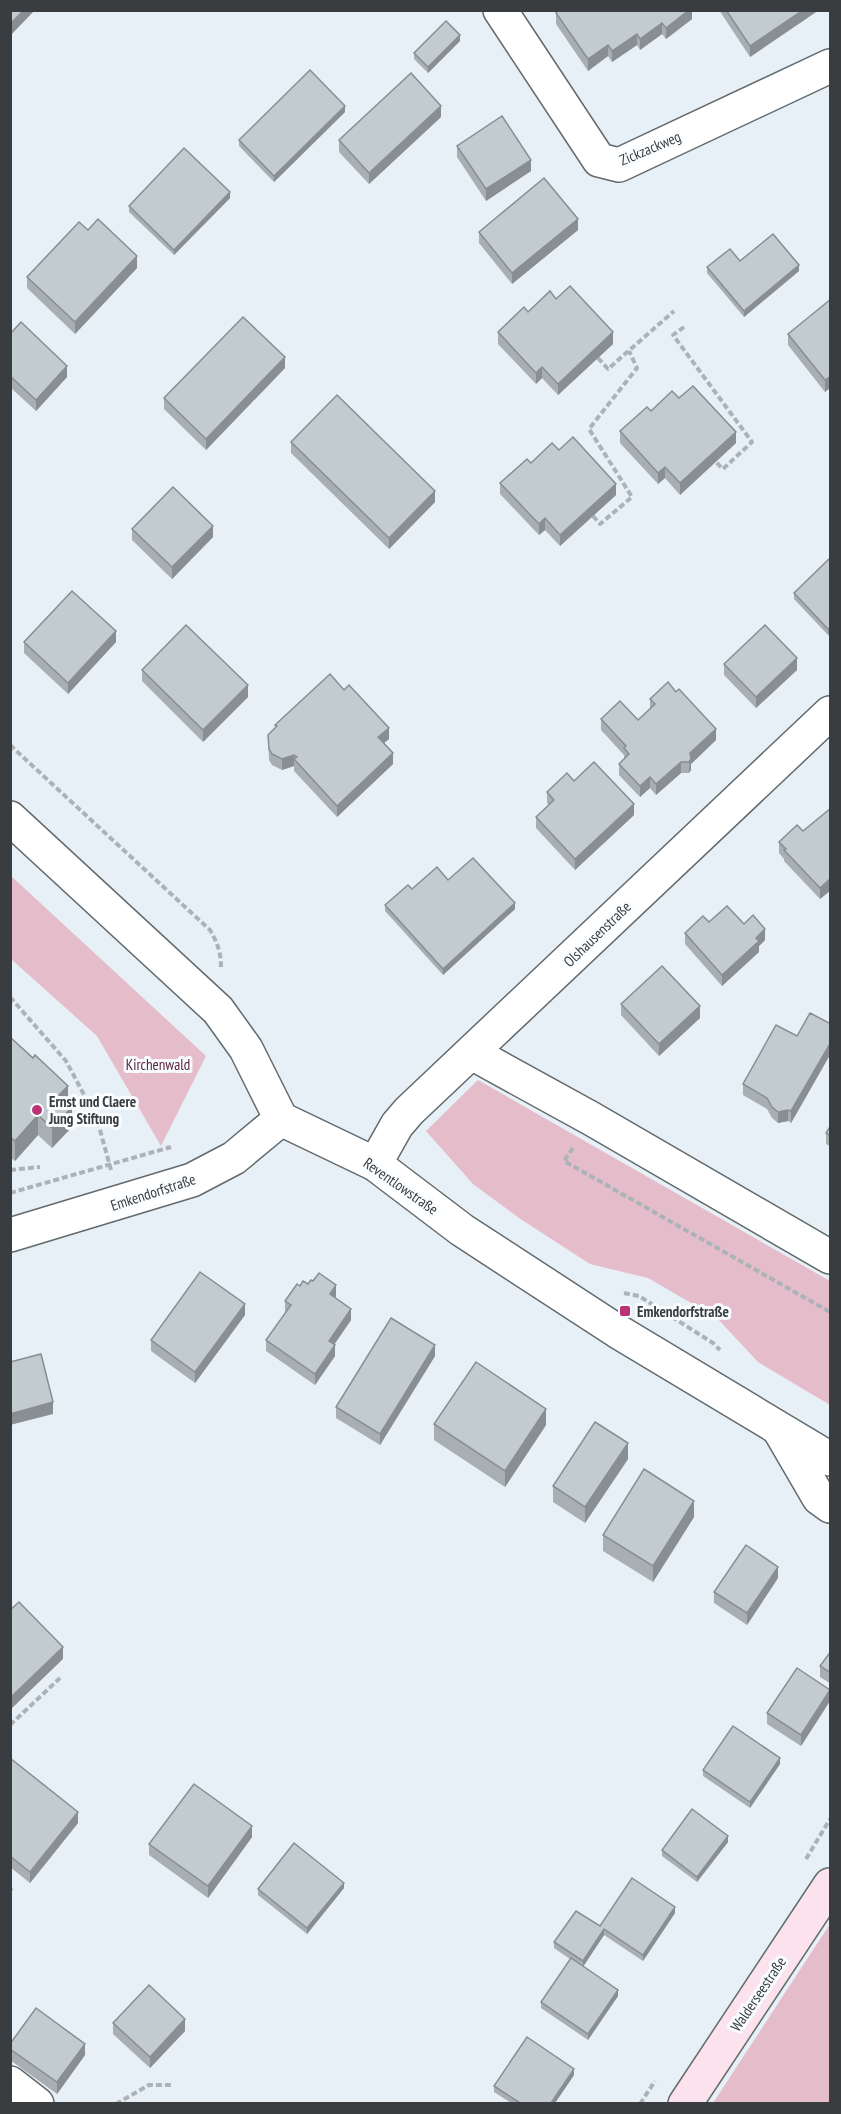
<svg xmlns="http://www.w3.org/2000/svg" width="841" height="2114" font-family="'PT Sans Narrow',sans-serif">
<rect width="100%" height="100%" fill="#e7f0f6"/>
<!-- green -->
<g fill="#e5bcca">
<path d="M10 875 206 1056 161 1146 97 1036 11 959Z"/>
<path d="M478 1080 830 1281V1405L758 1362 717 1318 648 1278 590 1264 519 1218 473 1184 426 1131Z"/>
<path d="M830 1924V2103H713Z"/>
</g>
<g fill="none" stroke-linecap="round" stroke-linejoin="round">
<defs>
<g id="minor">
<path d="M500 10 599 160 619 165 830 66"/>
<path d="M472 1053 592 1119 830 1257"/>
<path d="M375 1164 397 1125 409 1111 830 713"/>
<path d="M10 1235 192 1180 234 1158 281 1119"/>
<path d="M10 2083 37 2104"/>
</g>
<g id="tertiary">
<path d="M10 818 218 1010 246 1049 281 1119 375 1164 462 1230 617 1331 830 1459"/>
<path d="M780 1431 819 1498 830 1506"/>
</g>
<path id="secondary" d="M685 2104 830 1885"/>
</defs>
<!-- minor casing -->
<use href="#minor" stroke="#626a6e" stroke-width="36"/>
<!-- tertiary casing -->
<use href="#tertiary" stroke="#626a6e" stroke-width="36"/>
<!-- secondary casing -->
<use href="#secondary" stroke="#626a6e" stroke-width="36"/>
<!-- path -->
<g stroke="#acb3b8" stroke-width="4" stroke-dasharray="6 3" stroke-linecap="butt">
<path d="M684 327 673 335 752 442 723 469 716 462"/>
<path d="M598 358 608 369 674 311"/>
<path d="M593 516 600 524 632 497 589 429 637 368 629 351"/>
<path d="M10 745 210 930C217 942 221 952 221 967"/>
<path d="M10 997 66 1061 97 1119 111 1170"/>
<path d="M573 1148 564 1161 830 1312"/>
<path d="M10 1170 40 1167"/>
<path d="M10 1193 171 1147"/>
<path d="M624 1293 639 1296 713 1343 720 1350"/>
<path d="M10 1725 60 1678"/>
<path d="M806 1859 830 1819"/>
<path d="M10 1889 12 1891"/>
<path d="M116 2104 149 2085H173"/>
<path d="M640 2104 655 2081"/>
</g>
<!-- minor -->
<use href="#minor" stroke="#fff" stroke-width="33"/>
<!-- tertiary -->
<use href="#tertiary" stroke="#fff" stroke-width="33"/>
<!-- secondary -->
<use href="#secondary" stroke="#fce2ec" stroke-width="33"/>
</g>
<!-- wall -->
<g fill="#a7afb3">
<path d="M692 10V19L666 39 662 34 640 50 637 45 612 62 608 56 588 71 556 24V13Z"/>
<path d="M719 10H819L750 57Z"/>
<path d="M460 41 428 73 414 59V53Z"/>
<path d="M345 112 274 182 239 146V140Z"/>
<path d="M441 117 369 184 339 152V140Z"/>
<path d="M457 146 531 171 486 201 457 157Z"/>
<path d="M230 198 174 255 129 212V206Z"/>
<path d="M88 230 137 268 75 334 27 288V277Z"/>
<path d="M578 230 512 284 479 243V232Z"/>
<path d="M740 261 799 271 744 317 707 273V267Z"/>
<path d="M556 299 613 344 558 395 542 378 536 384 498 344V332L528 312Z"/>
<path d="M831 299V387L825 392 788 345V334Z"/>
<path d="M10 334 67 377 36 411 10 387Z"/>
<path d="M285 368 206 450 164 409V398Z"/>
<path d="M679 398 736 443 680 495 665 478 658 484 620 443V431L651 411Z"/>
<path d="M291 442 435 502 389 549 291 453Z"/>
<path d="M559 450 616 495 560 546 545 530 539 535 500 494V483L531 463Z"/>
<path d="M132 529 213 537 172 579 132 540Z"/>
<path d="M831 557V632L828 635 794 599V593Z"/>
<path d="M24 642H116L68 694 24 653Z"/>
<path d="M724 664 797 670 756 708 724 675Z"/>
<path d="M142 670 248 697 203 742 142 681Z"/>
<path d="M650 699 716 740 691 764V770L689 773H681L656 795 650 788 640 797 619 775V764L624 760V755L601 730V719L638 720 650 709Z"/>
<path d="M275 725 389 739 384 743 393 764 337 817 294 771V766L282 770 272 765 269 760 268 735 275 728Z"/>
<path d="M574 781 634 815 575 870 536 828V817L549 805 547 803V792Z"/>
<path d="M831 808V890L820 899 784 861V859L779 853V842L803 831Z"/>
<path d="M448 880 515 909 443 975 385 911V905L412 889Z"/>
<path d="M709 922 744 924 765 940 759 946V952L722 986 685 944V933Z"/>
<path d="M621 1004 700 1018 659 1056 621 1015Z"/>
<path d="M831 1024V1053L791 1123 788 1121 778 1123 772 1118 767 1109 743 1095V1084L797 1036Z"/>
<path d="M10 1037 68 1103 72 1127 52 1148 38 1135 15 1161 10 1157Z"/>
<path d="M831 1125V1147L826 1144V1133Z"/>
<path d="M313 1281 336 1296 335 1298 351 1320 334 1345 335 1356 315 1385 266 1351V1340L285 1313V1301L300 1286 308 1284Z"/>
<path d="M245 1315 195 1383 151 1351V1340Z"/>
<path d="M435 1356 380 1445 336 1418V1407Z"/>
<path d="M434 1424 546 1425 505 1487 434 1440Z"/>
<path d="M628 1459 585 1523 553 1502V1486Z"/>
<path d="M694 1517 653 1582 603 1551V1535Z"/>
<path d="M778 1578 747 1625 714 1603V1592Z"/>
<path d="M831 1651V1684L820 1677V1666Z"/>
<path d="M830 1701 801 1746 767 1724V1713Z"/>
<path d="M10 1758 78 1823 30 1883 10 1867Z"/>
<path d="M780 1764 750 1808 703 1776V1770Z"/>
<path d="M252 1837 208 1898 149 1855V1844Z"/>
<path d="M728 1842 697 1882 662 1856V1850Z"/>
<path d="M344 1888 307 1934 258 1895V1889Z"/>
<path d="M675 1913 643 1961 604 1935 583 1966 618 1996 588 2040 541 2008V2002L570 1959 554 1948V1942L600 1926Z"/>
<path d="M113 2023 185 2031 150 2068 113 2034Z"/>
<path d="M10 2044 85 2055 57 2094 10 2060Z"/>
<path d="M574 2075 555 2103H511L494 2092V2086Z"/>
</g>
<!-- shaded-wall -->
<g fill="#888e92">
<path d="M24 10H35L10 36V24Z"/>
<path d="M689 10H692V19L666 39V28Z"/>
<path d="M803 10H819L750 57V46Z"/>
<path d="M662 23V34L640 50V39Z"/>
<path d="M637 34V45L612 62V51Z"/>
<path d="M460 35V41L428 73V67Z"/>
<path d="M608 45V56L588 71V59Z"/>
<path d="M345 106V112L274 182V176Z"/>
<path d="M441 106V117L369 184V173Z"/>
<path d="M531 160V171L486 201V189Z"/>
<path d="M230 192V198L174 255V250Z"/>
<path d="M578 219V230L512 284V273Z"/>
<path d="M137 256V268L75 334V322Z"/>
<path d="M799 265V271L744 317V311Z"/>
<path d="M613 332V344L558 395V384Z"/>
<path d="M285 357V368L206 450V439Z"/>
<path d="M67 366V377L36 411V400Z"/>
<path d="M542 367V378L536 384V373Z"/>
<path d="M831 376V387L825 392V380Z"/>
<path d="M736 432V443L680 495V483Z"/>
<path d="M665 467V478L658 484V473Z"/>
<path d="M616 484V495L560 546V535Z"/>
<path d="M435 491V502L389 549V538Z"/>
<path d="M545 518V530L539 535V524Z"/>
<path d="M213 526V537L172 579V567Z"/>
<path d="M831 627V632L828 635V629Z"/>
<path d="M116 631V642L68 694V683Z"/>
<path d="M797 658V670L756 708V697Z"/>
<path d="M248 685V697L203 742V730Z"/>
<path d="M389 728V739L378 748V737Z"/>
<path d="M716 729V740L691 764V770L689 773 690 753Z"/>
<path d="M393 753V764L337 817V806Z"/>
<path d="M294 755V766L282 770V759Z"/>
<path d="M681 762V773L656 795V784Z"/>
<path d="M650 777V788L640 797V786Z"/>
<path d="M634 804V815L575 870V859Z"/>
<path d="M831 878V890L820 899V888Z"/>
<path d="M515 903V909L443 975V969Z"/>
<path d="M765 929V940L759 946V952L722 986V975Z"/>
<path d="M700 1006V1018L659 1056V1044Z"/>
<path d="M831 1042V1053L791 1123V1111Z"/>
<path d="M68 1086V1105L59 1095Z"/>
<path d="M72 1107V1127L52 1148V1128Z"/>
<path d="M788 1110V1121L778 1123V1112Z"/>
<path d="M38 1115V1135L15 1161V1141Z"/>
<path d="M336 1285V1296L330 1306V1294Z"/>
<path d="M245 1304V1315L195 1383V1372Z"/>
<path d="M351 1309V1320L329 1352V1341Z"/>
<path d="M335 1345V1356L315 1385V1374Z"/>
<path d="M435 1345V1356L380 1445V1434Z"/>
<path d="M53 1402V1414L10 1425V1414Z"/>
<path d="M546 1409V1425L505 1487V1471Z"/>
<path d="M628 1443V1459L585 1523V1507Z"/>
<path d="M694 1501V1517L653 1582V1566Z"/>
<path d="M778 1567V1578L747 1625V1613Z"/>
<path d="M63 1647V1659L10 1710V1698Z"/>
<path d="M830 1690V1701L801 1746V1735Z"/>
<path d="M780 1758V1764L750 1808V1802Z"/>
<path d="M78 1812V1823L30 1883V1872Z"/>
<path d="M252 1826V1837L208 1898V1886Z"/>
<path d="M728 1836V1842L697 1882V1877Z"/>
<path d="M344 1883V1888L307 1934V1928Z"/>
<path d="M675 1907V1913L643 1961V1955Z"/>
<path d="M604 1929V1935L583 1967V1961Z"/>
<path d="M618 1990V1996L588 2040V2034Z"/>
<path d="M185 2019V2031L150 2068V2057Z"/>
<path d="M85 2044V2055L57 2094V2082Z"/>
<path d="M574 2069V2075L555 2103H551Z"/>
</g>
<!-- building -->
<g fill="#c2cbd0" stroke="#888e92" stroke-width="1.5">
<path d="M10 10H24L10 24Z"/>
<path d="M559 10H689L666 28 662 23 640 39 637 34 612 51 608 45 588 59 556 13Z"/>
<path d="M726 10H803L750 46Z"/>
<path d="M446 21 460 35 428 67 414 53Z"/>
<path d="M310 70 345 106 274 176 239 140Z"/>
<path d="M411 73 441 106 369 173 339 140Z"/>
<path d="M502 116 531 160 486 189 457 146Z"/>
<path d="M184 148 230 192 174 250 129 206Z"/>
<path d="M544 178 578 219 512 273 479 232Z"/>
<path d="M98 219 137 256 75 322 27 277 79 222 88 230Z"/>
<path d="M773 234 799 265 744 311 707 267 730 249 740 261Z"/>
<path d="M570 286 613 332 558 384 542 367 536 373 498 332 524 307 528 312 550 291 556 299Z"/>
<path d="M831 299V376L825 380 788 334Z"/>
<path d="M243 317 285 357 206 439 164 398Z"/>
<path d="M21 322 67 366 36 400 10 376V334Z"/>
<path d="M693 386 736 432 680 483 665 467 658 473 620 431 647 407 651 411 672 391 679 398Z"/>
<path d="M337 395 435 491 389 538 291 442Z"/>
<path d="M573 437 616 484 560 535 545 518 539 524 500 483 527 459 531 463 552 443 559 450Z"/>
<path d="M173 487 213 526 172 567 132 529Z"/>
<path d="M831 557V627L828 629 794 593Z"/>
<path d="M72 591 116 631 68 683 24 642Z"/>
<path d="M186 625 248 685 203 730 142 670Z"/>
<path d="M765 625 797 658 756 697 724 664Z"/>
<path d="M330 674 344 690 349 685 389 728 378 737 393 753 337 806 294 759 297 757 294 755 282 759 272 754 269 749 268 735 277 726 275 725Z"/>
<path d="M668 682 676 692 679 689 716 729 690 753 691 759 689 762H681L656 784 650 777 640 786 619 764 629 754 624 748 626 746 601 719 620 701 638 720 655 704 650 699Z"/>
<path d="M594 762 634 804 575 859 536 817 554 800 547 792 567 773 574 781Z"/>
<path d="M831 808V878L820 888 784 850 786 849 779 842 797 825 803 831Z"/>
<path d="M473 858 515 903 443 969 385 905 408 885 412 889 437 867 448 880Z"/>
<path d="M727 906 744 924 753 915 765 929 756 938 759 941 722 975 685 933 703 916 709 922Z"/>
<path d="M662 966 700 1006 659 1044 621 1004Z"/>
<path d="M810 1013 831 1024V1042L791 1111 788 1110 778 1112 772 1107 767 1098 743 1084 776 1025 797 1036Z"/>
<path d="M10 1037 33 1058 35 1055 68 1086 59 1095 72 1107 52 1128 38 1115 15 1141 10 1137Z"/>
<path d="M831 1125V1136L826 1133Z"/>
<path d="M200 1272 245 1304 195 1372 151 1340Z"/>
<path d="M319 1273 336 1285 330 1294 351 1309 329 1341 335 1345 315 1374 266 1340 291 1305 285 1301 297 1284 300 1286 303 1281 308 1284 311 1280 313 1281Z"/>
<path d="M391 1318 435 1345 380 1434 336 1407Z"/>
<path d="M41 1354 53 1402 10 1414V1362Z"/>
<path d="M476 1362 546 1409 505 1471 434 1424Z"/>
<path d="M595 1422 628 1443 585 1507 553 1486Z"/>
<path d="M644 1469 694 1501 653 1566 603 1535Z"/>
<path d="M746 1545 778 1567 747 1613 714 1592Z"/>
<path d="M19 1602 63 1647 10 1698V1610Z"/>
<path d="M831 1651V1673L820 1666Z"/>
<path d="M797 1668 830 1690 801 1735 767 1713Z"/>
<path d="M733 1726 780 1758 750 1802 703 1770Z"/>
<path d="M10 1758 78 1812 30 1872 10 1856Z"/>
<path d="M194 1784 252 1826 208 1886 149 1844Z"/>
<path d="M692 1809 728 1836 697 1877 662 1850Z"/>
<path d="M294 1843 344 1883 307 1928 258 1889Z"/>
<path d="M632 1878 675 1907 643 1955 604 1929 583 1961 554 1942 576 1911 600 1926Z"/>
<path d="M571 1958 618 1990 588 2034 541 2002Z"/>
<path d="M149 1985 185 2019 150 2057 113 2023Z"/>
<path d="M36 2008 85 2044 57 2082 10 2049V2044Z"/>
<path d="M527 2037 574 2069 551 2103H520L494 2086Z"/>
</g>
<!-- markers -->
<g fill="#ba3375" stroke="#f9fdff" stroke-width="2">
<circle cx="37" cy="1110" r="6"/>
<rect x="619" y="1305" width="12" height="12" rx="3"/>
</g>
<g text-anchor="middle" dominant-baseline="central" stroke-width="6" stroke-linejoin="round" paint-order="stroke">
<!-- street labels -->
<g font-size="15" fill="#393d3f" stroke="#f9fdff">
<text transform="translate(650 148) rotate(-23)">Zickzackweg</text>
<text transform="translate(597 934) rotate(-44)">Olshausenstraße</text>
<text transform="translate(401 1186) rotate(35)">Reventlowstraße</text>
<text transform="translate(153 1192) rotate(-18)">Emkendorfstraße</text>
<text transform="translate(758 1994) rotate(-56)">Walderseestraße</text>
</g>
<!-- park labels -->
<g font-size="15" fill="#5b1d39" stroke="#f9fdff">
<text x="158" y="1064">Kirchenwald</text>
</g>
<!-- poi labels -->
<g font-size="15" font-weight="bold" fill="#393d3f" stroke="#f9fdff" text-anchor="start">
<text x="49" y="1101">Ernst und Claere<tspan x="49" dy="17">Jung Stiftung</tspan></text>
<text x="637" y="1311">Emkendorfstraße</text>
</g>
</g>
<!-- border -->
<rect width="841" height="2114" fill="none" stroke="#393d3f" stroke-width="24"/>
</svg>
